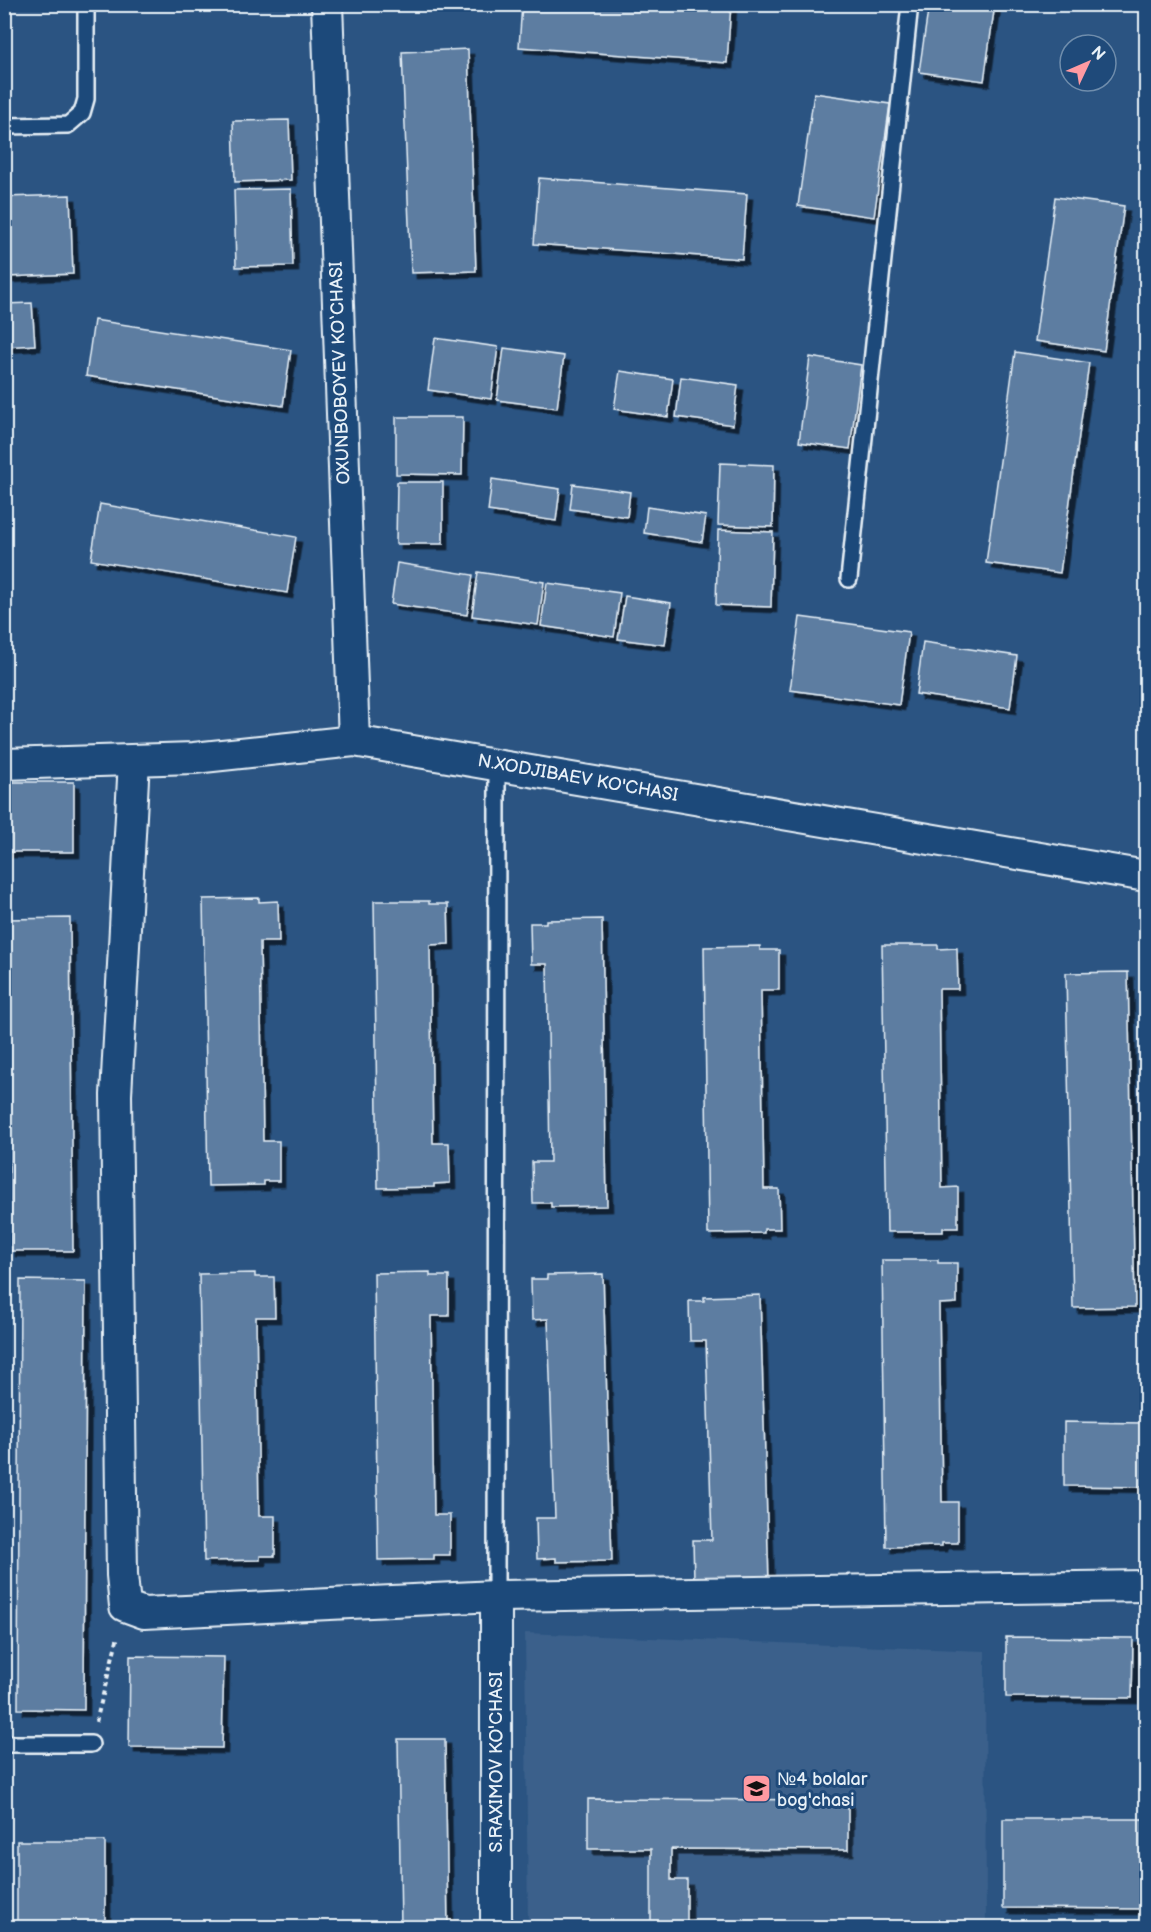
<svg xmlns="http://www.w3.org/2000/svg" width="1151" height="1932" font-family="'Balsamiq Sans',sans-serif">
<defs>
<filter id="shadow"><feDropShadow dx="5.5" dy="5.5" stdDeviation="0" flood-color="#0009"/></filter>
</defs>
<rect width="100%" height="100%" fill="#2b5482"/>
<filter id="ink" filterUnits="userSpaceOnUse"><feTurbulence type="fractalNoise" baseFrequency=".0167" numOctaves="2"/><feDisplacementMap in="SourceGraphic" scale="12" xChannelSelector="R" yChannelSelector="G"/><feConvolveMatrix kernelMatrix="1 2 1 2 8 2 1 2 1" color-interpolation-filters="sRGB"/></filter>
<g filter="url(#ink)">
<!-- built -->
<path fill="#3a608b" d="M525 1633 985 1651 986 1927H528Z"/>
<!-- building -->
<g fill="#5d7da1" stroke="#e8f1f8" stroke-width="1.5" filter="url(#shadow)">
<path d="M522 4H731L727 63 519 47Z"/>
<path d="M929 4H995L984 81 919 72Z"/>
<path d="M468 49 476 271 411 273 402 52Z"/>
<path d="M814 93 890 104 874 217 798 206Z"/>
<path d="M289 120 291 180 235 182 233 121Z"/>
<path d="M539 178 747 194 742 259 534 244Z"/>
<path d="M291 189 293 266 236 267 234 190Z"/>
<path d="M70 195 73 274 7 277 4 197Z"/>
<path d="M1055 197 1124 206 1104 351 1035 341Z"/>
<path d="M32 303 35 345 4 347V304Z"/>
<path d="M94 320 291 350 283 406 86 376Z"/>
<path d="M435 338 498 347 491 399 428 390Z"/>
<path d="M504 348 564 356 557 408 497 400Z"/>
<path d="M1015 352 1089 363 1060 573 986 563Z"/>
<path d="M810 357 861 365 850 449 799 442Z"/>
<path d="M620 371 673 379 668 417 614 409Z"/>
<path d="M681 377 738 385 733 425 676 417Z"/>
<path d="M396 417H463L462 475 396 474Z"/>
<path d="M720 463 774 465 773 527 718 525Z"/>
<path d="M492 479 560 489 556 521 488 511Z"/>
<path d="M397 482H443V544H396Z"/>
<path d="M573 484 630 492 627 517 570 509Z"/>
<path d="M100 504 296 537 287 593 91 560Z"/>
<path d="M647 507 706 516 702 542 644 533Z"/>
<path d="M718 530 773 532 771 607 716 605Z"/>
<path d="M397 563 473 575 467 615 391 604Z"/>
<path d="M478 572 544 582 538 625 472 616Z"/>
<path d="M547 583 620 593 614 637 541 626Z"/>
<path d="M625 596 671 603 665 645 618 639Z"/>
<path d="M800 617 909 632 899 705 790 690Z"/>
<path d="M923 642 1017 656 1010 708 916 694Z"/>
<rect x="4" y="782" width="70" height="70"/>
<path d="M259 898V902L278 901 279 942H260L263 1141H279V1181H264V1185L208 1186 203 899Z"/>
<path d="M374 901H429V904H448L449 944 430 945 433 1143H449L450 1183 434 1184V1187L378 1188Z"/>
<path d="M70 918 73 1251H10L5 919Z"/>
<path d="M602 919 607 1206 551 1207V1203H533L532 1162H550L547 964H531L530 923H546V920Z"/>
<path d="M882 945H938V949L957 948 958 989H939L942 1188 958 1187V1228H943V1232H887Z"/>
<path d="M760 946V950H779V990H761L764 1189H779L780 1229H764V1233L708 1234 704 947Z"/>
<path d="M1128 972 1135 1307 1073 1308 1066 973Z"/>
<path d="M882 1260H938V1263H957V1303L939 1304 942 1502H958V1543H942V1546L886 1547Z"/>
<path d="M430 1272V1276H449V1316H431L434 1515H450V1555H434V1559L378 1560 374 1273Z"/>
<path d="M255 1273V1277H274L275 1317H256L259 1516H275V1556H260V1560L204 1561 199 1274Z"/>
<path d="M603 1274 612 1561 556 1562V1558L537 1559 536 1518H555L548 1319 532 1320 531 1279H547V1275Z"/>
<path d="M20 1280 86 1281 84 1710 18 1709Z"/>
<path d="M760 1295 769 1582 694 1580 693 1540H712L706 1341H690L689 1301H704V1297Z"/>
<path d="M1064 1422 1146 1423V1487L1064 1486Z"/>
<path d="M1006 1637 1133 1638 1132 1698 1006 1697Z"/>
<path d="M130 1656 224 1657 222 1748 129 1747Z"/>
<path d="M398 1739H445L448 1928H401Z"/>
<path d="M588 1799 848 1800V1850L671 1849V1880H687V1928H651V1849H588Z"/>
<path d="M1003 1819H1145V1909L1003 1908Z"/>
<rect x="17" y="1841" width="88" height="87"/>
</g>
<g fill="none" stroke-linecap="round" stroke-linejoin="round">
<defs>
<g id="service">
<path d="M4 126 68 125 82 113 86 99V4"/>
<path d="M849 579 910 4"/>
<path d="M496 1596 497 764"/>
<path d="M4 1744H91"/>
</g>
<g id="minor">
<path d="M327 4 354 741"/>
<path d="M134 760 116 1095 122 1575 125 1606 144 1613 496 1596 1146 1586"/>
<path d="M4 764 194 758 354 741 1146 876"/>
<path d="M496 1596V1928"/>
</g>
</defs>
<!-- service casing -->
<use href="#service" stroke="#e8f1f8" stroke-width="20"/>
<!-- minor casing -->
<use href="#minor" stroke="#e8f1f8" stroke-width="34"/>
<!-- path -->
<path stroke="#e8f1f8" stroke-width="4" stroke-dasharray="4.5 4.5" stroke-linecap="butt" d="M96 1722 118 1636"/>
<!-- service -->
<use href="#service" stroke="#1f4a7a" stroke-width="15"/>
<!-- minor -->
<use href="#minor" stroke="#1f4a7a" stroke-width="30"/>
</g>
</g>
<!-- icons -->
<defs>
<symbol id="school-square" viewBox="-11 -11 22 22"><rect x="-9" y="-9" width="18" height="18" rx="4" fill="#ff9aa2" stroke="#1f4a7a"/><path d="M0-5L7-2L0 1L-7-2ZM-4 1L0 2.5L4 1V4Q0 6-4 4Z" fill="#111"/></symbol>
</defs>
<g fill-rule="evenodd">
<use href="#school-square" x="740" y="1772" width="33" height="33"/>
</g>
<g text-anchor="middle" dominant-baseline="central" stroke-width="6" stroke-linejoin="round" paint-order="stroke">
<!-- street labels -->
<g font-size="18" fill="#e8f1f8" stroke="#1f4a7a">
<text transform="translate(340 373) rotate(-92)">OXUNBOBOYEV KO‘CHASI</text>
<text transform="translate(578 778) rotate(10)">N.XODJIBAEV KO'CHASI</text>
<text transform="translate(496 1762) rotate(-90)">S.RAXIMOV KO'CHASI</text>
</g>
<!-- poi labels -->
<g font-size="18" fill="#e8f1f8" stroke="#1f4a7a" text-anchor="start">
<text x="777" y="1779">№4 bolalar<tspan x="777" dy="21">bog'chasi</tspan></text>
</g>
</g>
<!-- margin -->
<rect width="1151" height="1932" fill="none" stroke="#1f4a7a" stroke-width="24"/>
<rect x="12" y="12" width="1127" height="1908" fill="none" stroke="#e8f1f8" stroke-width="2" filter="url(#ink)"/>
<!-- north arrow -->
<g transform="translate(1088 63) rotate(46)"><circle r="28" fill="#1f4a7a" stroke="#6f8dac" stroke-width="1.5"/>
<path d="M0-4.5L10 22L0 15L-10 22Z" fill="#ff9aa2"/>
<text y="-9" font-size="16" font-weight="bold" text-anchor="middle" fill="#e8f1f8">N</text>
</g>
</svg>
